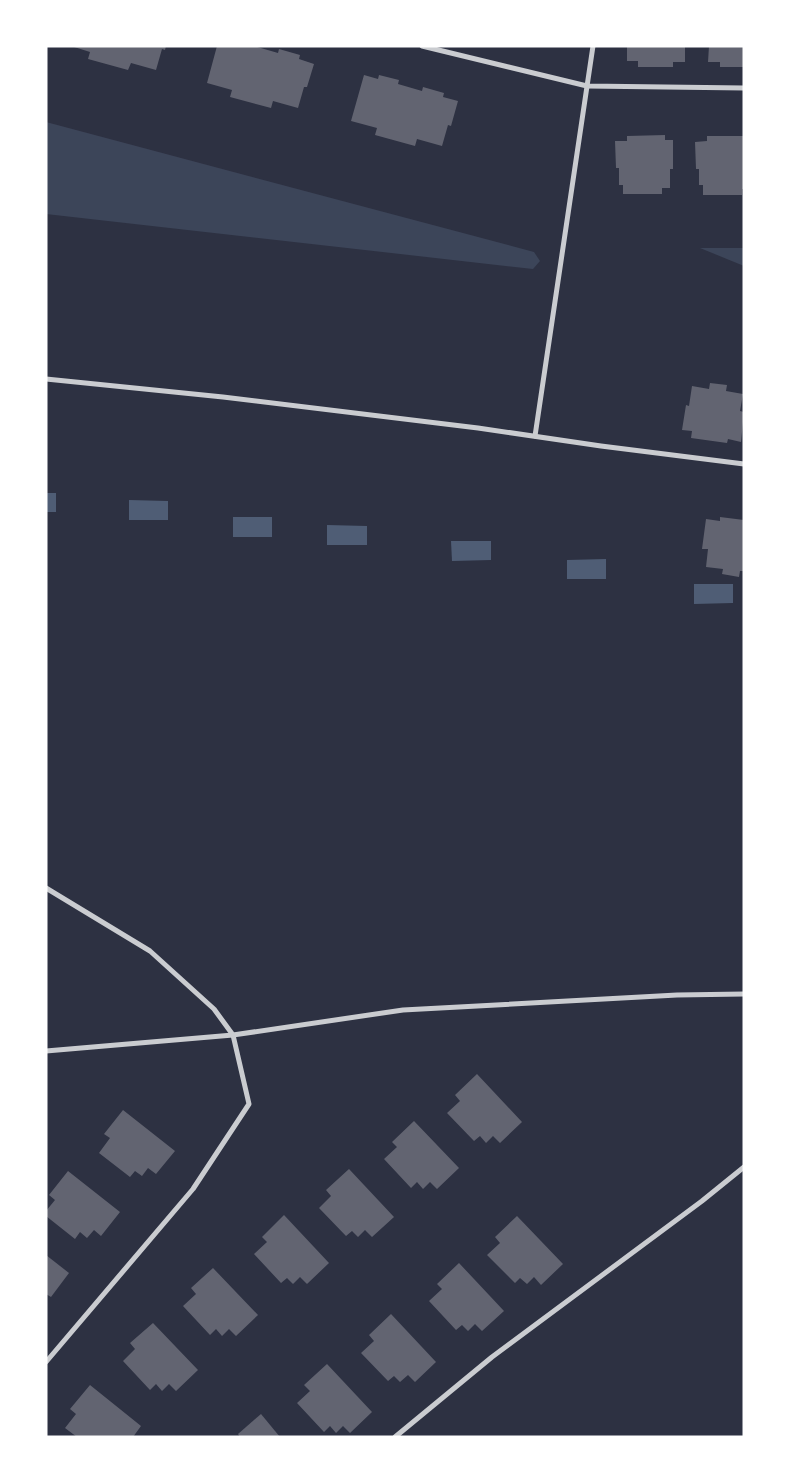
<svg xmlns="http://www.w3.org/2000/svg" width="790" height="1483" font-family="Lora,serif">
<rect width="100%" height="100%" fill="#2d3142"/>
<!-- green -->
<g fill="#3c4559">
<path d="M46 122 534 252 540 261 533 269 46 214Z"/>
<path d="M700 248H744V266Z"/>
</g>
<!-- water -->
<g fill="#4f5d75">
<rect x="46" y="493" width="10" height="19"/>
<path d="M129 500 168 501V520H129Z"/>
<rect x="233" y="517" width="39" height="20"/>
<path d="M327 525 367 526V545H327Z"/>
<path d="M451 541H491V560L452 561Z"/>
<path d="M606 559V579H567V560Z"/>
<path d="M694 584H733V603L694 604Z"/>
</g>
<!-- building -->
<g fill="#626471">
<path d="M71 46H166L165 50 162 49 156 70 131 63 128 70 88 59 90 52Z"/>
<path d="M217 46H254L278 53 279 49 300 55 299 59 314 64 307 87H304L298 108 273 101 271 108 230 97 232 90 207 83Z"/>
<path d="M627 46H685V62H673V67H638V61H627Z"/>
<path d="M709 46H744V67H720V62H708Z"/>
<path d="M364 75 378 79 379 75 399 80 398 84 422 91 423 87 444 93 443 97 458 101 451 126 448 125 442 146 417 139 415 146 375 135 377 128 351 121Z"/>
<path d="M665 135V140H673V169H670V188H662V194H623V185H619V168H616L615 141H627V136Z"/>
<path d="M707 136H744V189H742V195H703V185H699V169H696L695 142 707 141Z"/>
<path d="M710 383 727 385 726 391 743 394 740 411 744 412 741 442 728 439 727 443 691 438 692 431 682 430 686 405 689 406 692 386 709 389Z"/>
<path d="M720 517 744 520V571H740L739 577 722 574 723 569 706 567 708 549H702L706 519 720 521Z"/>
<path d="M477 1074 522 1122 500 1143 493 1136 486 1143 480 1136 474 1141 447 1113 460 1101 455 1095Z"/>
<path d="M123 1110 175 1151 156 1174 148 1168 142 1176 135 1171 130 1177 99 1153 110 1138 104 1134Z"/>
<path d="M414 1121 459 1168 437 1189 430 1182 423 1189 417 1182 411 1188 384 1159 397 1147 392 1142Z"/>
<path d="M349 1169 394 1217 372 1237 365 1230 358 1237 352 1231 346 1236 319 1208 331 1196 326 1190Z"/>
<path d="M68 1171 120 1212 101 1236 94 1230 87 1238 80 1232 75 1239 46 1216V1211L55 1200 49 1195Z"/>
<path d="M284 1215 329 1263 307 1284 300 1277 293 1284 287 1278 281 1283 254 1254 267 1242 262 1237Z"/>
<path d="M517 1216 563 1264 541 1285 534 1277 527 1284 520 1278 515 1283 487 1255 500 1243 495 1237Z"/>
<path d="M46 1255 69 1273 51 1297 46 1294Z"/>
<path d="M459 1263 504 1311 482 1331 475 1324 468 1331 462 1325 456 1330 429 1301 442 1289 437 1284Z"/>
<path d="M213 1268 258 1315 236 1336 229 1329 222 1336 216 1329 210 1335 183 1306 196 1294 191 1288Z"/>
<path d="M391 1314 436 1362 415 1382 408 1375 400 1382 394 1376 388 1381 361 1353 374 1341 369 1335Z"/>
<path d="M153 1323 198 1370 176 1391 169 1384 162 1391 156 1384 150 1390 123 1361 135 1349 130 1343Z"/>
<path d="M327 1364 372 1412 350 1433 343 1426 336 1433 330 1426 324 1432 297 1403 310 1391 304 1385Z"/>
<path d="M90 1385 141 1426 133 1437H77L65 1428 76 1414 70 1409Z"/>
<path d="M261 1414 280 1437H240L238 1434Z"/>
</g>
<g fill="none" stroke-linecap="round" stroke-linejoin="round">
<!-- minor -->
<g stroke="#caccd0" stroke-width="5">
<path d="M422 46 587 86 744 88"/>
<path d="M46 379 223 397 478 428 601 446 744 464"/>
<path d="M535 436 593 46"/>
<path d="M46 888 150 951 214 1009 233 1035 249 1104 193 1189 46 1362"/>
<path d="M46 1051 233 1035 403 1010 677 995 744 994"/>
<path d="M395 1437 492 1357 702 1201 744 1167"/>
</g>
</g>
<!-- border -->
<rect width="790" height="1483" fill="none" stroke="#ffffff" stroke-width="95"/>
</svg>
